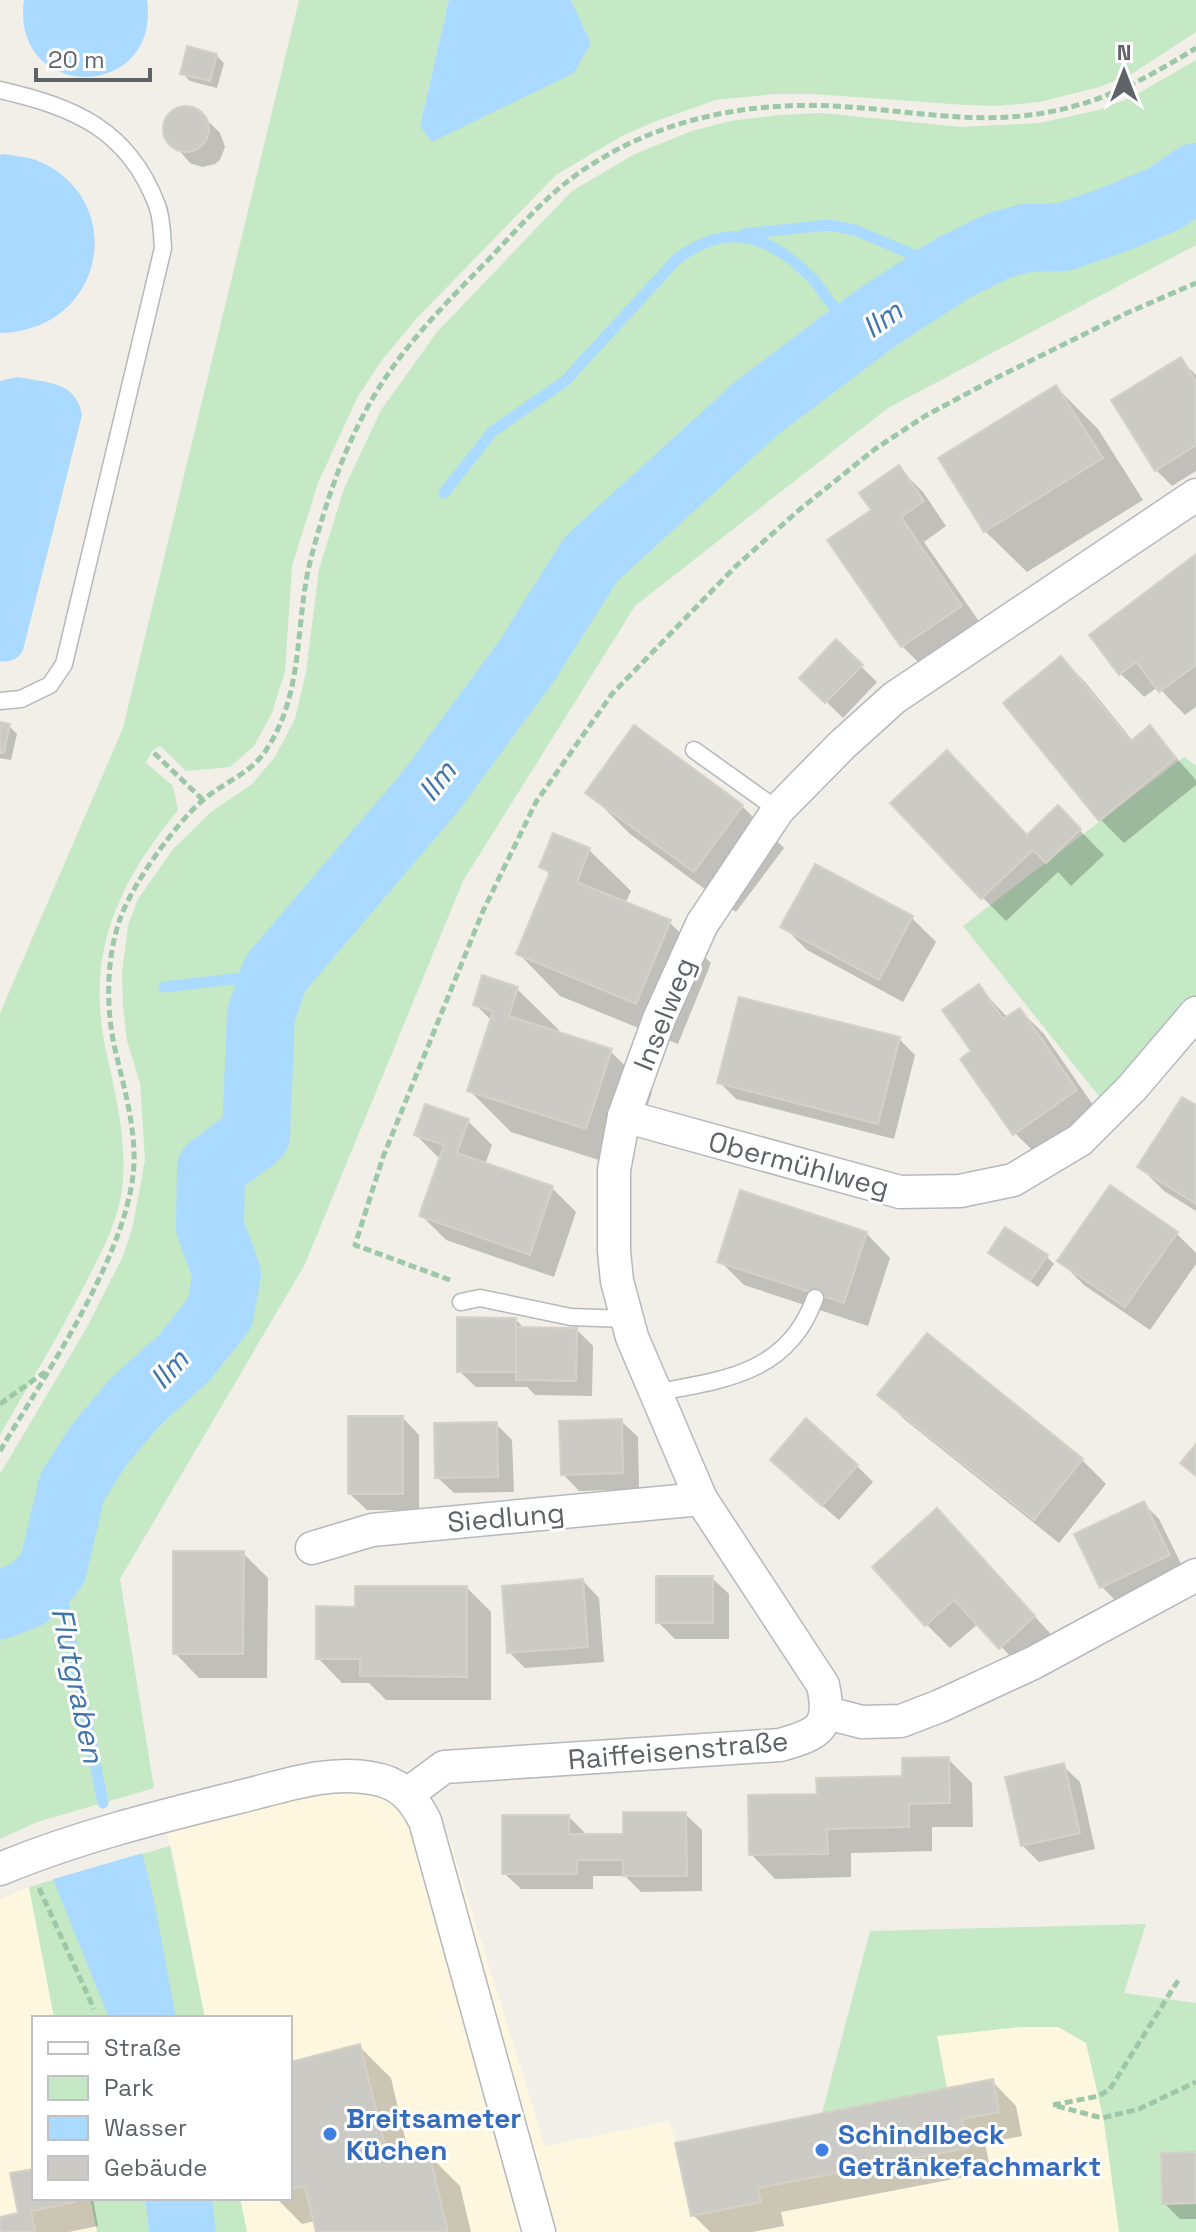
<svg xmlns="http://www.w3.org/2000/svg" width="1196" height="2232" font-family="'Space Grotesk',sans-serif">
<rect width="100%" height="100%" fill="#f1efe8"/>
<!-- commercial -->
<g fill="#fef7e0">
<path d="M304 1781 409 1793 447 1831 545 2146 669 2121 676 2143 947 2088 936 2036 1021 2027H1058L1085 2042 1094 2067 1104 2122 1196 2110V2232H247L240 2198H290V2018H205L176 1865 162 1816Z"/>
<path d="M29 1887 54 2018H34V2198H90L97 2232H0V1899Z"/>
</g>
<!-- green -->
<g fill="#c5e8c5">
<path d="M299 0H449L420 126 591 43 571 0H1196V32L1130 75 1099 87 1039 102 998 106 966 105 813 94H773L716 100 656 121 622 136 556 175 416 319 382 360 357 398 318 483 292 566 285 671 272 713 254 746 230 767 186 771 160 746 152 751 146 763 173 786 178 810C117 885 85 954 106 1051 116 1096 128 1144 122 1190 117 1225 100 1255 84 1286 58 1337 28 1386 0 1435V1013L123 728Z"/>
<path d="M1196 60V245L888 408 635 606 463 881 305 1264 120 1579 154 1788 37 1822 0 1839V1474L86 1329 124 1254 133 1225 145 1160 140 1083 127 1041 123 1006 122 974 128 925 138 899 174 848 211 812 252 784 275 757 295 719 306 672 319 569 344 489 381 410 437 332 572 191 635 154 692 131 730 121 778 115 822 113 961 127 1039 123 1099 110 1132 97Z"/>
<path d="M1184 757 1196 766V1013L1110 1110 963 926Z"/>
<path d="M170 1846 205 2018H54L29 1887Z"/>
<path d="M1146 1924 1124 1993 1196 2003V2232H1119L1104 2122 1086 2043 1058 2027H1021L937 2036 947 2088 822 2113 870 1931Z"/>
<path d="M90 2198H240L247 2232H97Z"/>
</g>
<!-- water -->
<g fill="#aadaff">
<path d="M24 0H147C161 102 10 103 24 0Z"/>
<path d="M449 0H571L591 43 574 73 432 142 420 126Z"/>
<path d="M5 154C15 156 27 157 36 160 130 198 106 331 0 333V155Z"/>
<path d="M18 377C47 383 76 381 82 415L23 650C18 659 11 663 0 661V381Z"/>
<path d="M142 1853 154 1900 176 2018H109L53 1879Z"/>
<path d="M145 2198H212L216 2232H149Z"/>
</g>
<!-- pier -->
<path fill="#f1efe8" d="M141 1850 146 1852 53 1879 52 1875Z"/>
<!-- shadow -->
<g fill="#0003">
<path d="M216 55 224 63 217 88 190 81 182 73Z"/>
<path d="M190 108 203 116 220 133 225 147 220 160 215 164 202 167 190 163 165 134 166 121 176 111Z"/>
<path d="M1180 359 1196 375V471L1172 486 1156 470Z"/>
<path d="M1056 387 1098 429 1143 500 1027 572 985 531Z"/>
<path d="M899 468 923 492 946 526 924 542 985 630 926 670 902 646 874 510Z"/>
<path d="M1196 557V707L1185 715 1158 687 1144 697 1120 673Z"/>
<path d="M836 642 877 682 843 718 802 678Z"/>
<path d="M1061 658 1085 682 1133 741 1150 728 1196 780V785L1124 843 1100 819Z"/>
<path d="M0 724 9 726 17 734 11 760 0 758Z"/>
<path d="M635 728 742 806 784 848 736 912 630 834 588 792Z"/>
<path d="M1058 808 1104 855 1071 886 1058 872 1006 921 982 897 1027 837Z"/>
<path d="M589 850 631 891 625 904 669 922 711 963 678 1044 560 996 519 954 551 876 541 866Z"/>
<path d="M815 866 912 918 936 942 903 1002 807 950 783 926Z"/>
<path d="M979 987 1008 1018 1020 1010 1044 1034 1100 1115 1039 1157 1015 1133 974 1051Z"/>
<path d="M517 989 559 1030 557 1034 610 1051 652 1092 627 1169 511 1132 469 1090 492 1021 475 1004Z"/>
<path d="M899 1039 915 1055 894 1139 736 1099 720 1083Z"/>
<path d="M1196 1108V1211L1164 1191 1140 1167Z"/>
<path d="M468 1121 492 1145 485 1165 552 1188 576 1212 554 1277 446 1240 422 1216 441 1160 416 1135Z"/>
<path d="M866 1233 890 1258 868 1326 744 1285 720 1261Z"/>
<path d="M1176 1233 1196 1253V1264L1150 1330 1084 1285 1060 1261Z"/>
<path d="M990 1253 1046 1256 1054 1264 1038 1287Z"/>
<path d="M516 1320 525 1329 577 1330 593 1346 592 1396 535 1395 527 1387H476L459 1371Z"/>
<path d="M927 1336 1082 1460 1106 1484 1059 1543 904 1419 880 1395Z"/>
<path d="M403 1418 419 1435V1510H367L350 1494Z"/>
<path d="M621 1421 638 1437 639 1489 579 1491 563 1474Z"/>
<path d="M496 1424 512 1440 514 1492 454 1493 437 1477Z"/>
<path d="M857 1466 873 1482 839 1520 788 1476Z"/>
<path d="M1143 1503 1159 1519 1185 1572 1118 1603 1102 1587Z"/>
<path d="M961 1535 1057 1641 1024 1671 979 1623 950 1648 926 1624Z"/>
<path d="M243 1553 268 1578 267 1678H199L175 1653Z"/>
<path d="M712 1578 729 1594V1639H675L658 1622Z"/>
<path d="M583 1581 599 1598 604 1662 525 1668 509 1652Z"/>
<path d="M467 1588 491 1612V1700H386L369 1683H342L318 1658 357 1609Z"/>
<path d="M948 1759 972 1783 973 1827H932V1851L851 1853V1877L775 1879 751 1854 819 1796 904 1778Z"/>
<path d="M1063 1766 1080 1782 1095 1849 1039 1862 1022 1845Z"/>
<path d="M685 1814 702 1830V1891L641 1892 625 1876H593V1889H521L504 1873 569 1817 585 1833V1836H625Z"/>
<path d="M360 2047 391 2078 410 2159 429 2155 460 2186 471 2232H318L315 2221 302 2224 276 2198H290V2064Z"/>
<path d="M992 2081 1016 2106 1022 2136 985 2143 991 2172 781 2212 784 2226 753 2232H710L693 2215Z"/>
<path d="M1196 2155V2219H1180L1164 2203Z"/>
<path d="M34 2171V2198H93L98 2226 69 2232H0V2219L21 2215Z"/>
</g>
<g fill="none" stroke-linecap="round" stroke-linejoin="round">
<!-- stream -->
<g stroke="#aadaff" stroke-width="11">
<path d="M744 234 829 225 855 230 919 257 953 268"/>
<path d="M444 493 492 432 565 381 677 259C729 220 771 236 813 279 822 289 829 305 840 312 852 319 863 318 876 318"/>
<path d="M164 987 275 974"/>
<path d="M53 1568 64 1607 103 1803"/>
</g>
<!-- river -->
<path stroke="#aadaff" stroke-width="68" d="M0 1605 26 1595 40 1584 53 1568 72 1487 99 1445 135 1402 184 1358 220 1313 227 1274 210 1227 211 1169 256 1135 261 1015 275 974 430 792 526 662 591 559 758 407 876 318 953 268 1000 245 1026 238 1064 237 1113 220 1164 199 1196 177"/>
</g>
<!-- building -->
<g fill="#cccac5" stroke="#d6d1c6" stroke-width="2">
<path d="M187 46 217 54 210 81 180 74Z"/>
<circle cx="186" cy="129" r="23"/>
<path d="M1181 357 1196 382V445L1155 471 1111 400Z"/>
<path d="M1056 385 1103 458 984 532 938 458Z"/>
<path d="M899 465 924 501 901 517 962 606 901 647 827 540 871 510 859 493Z"/>
<path d="M1196 554V665L1159 692 1136 662 1119 675 1089 635Z"/>
<path d="M836 639 863 665 825 703 799 678Z"/>
<path d="M1061 656 1131 741 1150 725 1176 758 1099 821 1003 703Z"/>
<path d="M0 722 10 724 4 753H0Z"/>
<path d="M634 725 743 805 694 872 585 793Z"/>
<path d="M947 750 1027 835 1058 805 1081 829 1046 863 1033 850 981 899 890 803Z"/>
<path d="M553 833 590 848 577 882 671 920 636 1004 516 954 550 872 539 867Z"/>
<path d="M815 864 913 916 879 980 780 927Z"/>
<path d="M482 975 518 987 509 1016 612 1049 586 1129 467 1091 493 1011 473 1005Z"/>
<path d="M979 984 1003 1019 1020 1008 1077 1090 1013 1135 960 1059 971 1051 942 1010Z"/>
<path d="M739 997 900 1037 878 1124 717 1083Z"/>
<path d="M1182 1097 1196 1105V1204L1137 1167Z"/>
<path d="M425 1104 469 1119 457 1153 553 1186 530 1255 419 1216 444 1145 414 1135Z"/>
<path d="M1110 1185 1178 1232 1125 1307 1057 1261Z"/>
<path d="M740 1190 867 1232 844 1303 717 1262Z"/>
<path d="M1005 1227 1048 1255 1030 1281 988 1253Z"/>
<path d="M457 1317 516 1318V1372H457Z"/>
<path d="M516 1327 577 1328 576 1381 516 1380Z"/>
<path d="M927 1333 1083 1459 1034 1520 877 1395Z"/>
<rect x="348" y="1416" width="55" height="78"/>
<path d="M806 1418 858 1465 822 1506 770 1460Z"/>
<path d="M622 1419 623 1473 561 1475 559 1421Z"/>
<path d="M497 1422 498 1477 435 1478 434 1423Z"/>
<path d="M1196 1444V1476L1180 1463Z"/>
<path d="M1144 1501 1170 1555 1100 1588 1074 1534Z"/>
<path d="M937 1508 1035 1616 999 1649 954 1600 925 1626 872 1567Z"/>
<path d="M173 1551H244L243 1654H173Z"/>
<rect x="656" y="1576" width="57" height="47"/>
<path d="M583 1579 588 1647 507 1653 502 1586Z"/>
<path d="M355 1586H467V1677L360 1676V1659H316V1606L355 1607Z"/>
<path d="M949 1757 950 1803 909 1804V1827L827 1829 828 1854 749 1855 748 1795 817 1794 816 1778 902 1776V1758Z"/>
<path d="M1064 1763 1080 1833 1021 1846 1005 1777Z"/>
<path d="M623 1812H686L687 1876H623V1860H577V1874H502V1815H569V1834H623Z"/>
<path d="M360 2044 389 2162 429 2153 448 2232H316L305 2186 290 2189V2062Z"/>
<path d="M993 2079 999 2112 962 2119 968 2148 758 2188 761 2202 691 2216 675 2143Z"/>
<path d="M1196 2152V2203L1162 2204 1161 2153Z"/>
<path d="M34 2169V2198H74L75 2202 31 2211 35 2232H0V2217L18 2213 10 2173Z"/>
</g>
<g fill="none" stroke-linecap="round" stroke-linejoin="round">
<defs>
<g id="lane">
<path d="M0 90C74 107 128 129 157 205 162 218 162 235 163 248L64 664 50 685 21 699 0 701"/>
<path d="M694 750 778 810"/>
<path d="M461 1302 480 1298 571 1317 627 1319"/>
<path d="M654 1393C723 1380 788 1374 815 1298"/>
</g>
<g id="street">
<path d="M624 1116 900 1192 960 1191 1013 1180 1080 1140 1132 1088 1196 1013"/>
<path d="M312 1548 372 1530 701 1499"/>
<path d="M827 1713 862 1722 901 1721 940 1706 1033 1663 1196 1575"/>
<path d="M409 1793 444 1767 780 1745C820 1734 832 1727 823 1685L701 1499 632 1337 617 1281 614 1251V1170L624 1116 659 1019 702 924 778 810 842 745 894 698 1196 495"/>
<path d="M0 1869C77 1837 158 1817 239 1797 281 1787 327 1770 371 1778 399 1782 413 1797 425 1821L539 2232"/>
</g>
</defs>
<!-- lane casing -->
<use href="#lane" stroke="#b5b8bc" stroke-width="19"/>
<!-- street casing -->
<use href="#street" stroke="#b5b8bc" stroke-width="35"/>
<!-- path -->
<g stroke="#9cc7a9" stroke-width="5" stroke-dasharray="8 4" stroke-linecap="butt">
<path d="M154 753 203 800"/>
<path d="M450 1280 355 1245 383 1157 483 911 536 802 612 694 736 566 799 510 875 449 925 416 996 378 1127 313 1196 283"/>
<path d="M0 1404 45 1372"/>
<path d="M0 1451C45 1374 137 1243 134 1153 133 1117 123 1084 115 1049 106 1010 106 961 119 922 130 887 175 824 203 800 225 781 252 774 268 747 304 691 295 624 310 562 324 508 342 452 370 403 401 347 448 301 492 256 524 222 554 187 594 163 670 115 761 100 849 107 909 111 970 123 1030 115 1094 107 1143 81 1196 48"/>
<path d="M39 1888 94 2009"/>
<path d="M1053 2105 1099 2096 1110 2089 1179 1979"/>
<path d="M1057 2106 1102 2118 1139 2109 1196 2082"/>
</g>
<!-- lane -->
<use href="#lane" stroke="#fff" stroke-width="16"/>
<!-- street -->
<use href="#street" stroke="#fff" stroke-width="32"/>
</g>
<!-- markers -->
<g fill="#3f7fe0" stroke="#fff" stroke-width="3">
<circle cx="330" cy="2134" r="8"/>
<circle cx="822" cy="2150" r="8"/>
</g>
<g text-anchor="middle" dominant-baseline="central" stroke-width="6" stroke-linejoin="round" paint-order="stroke">
<!-- street labels -->
<g font-size="28" fill="#5f6368" stroke="#fff">
<text transform="translate(664 1014) rotate(-68)">Inselweg</text>
<text transform="translate(799 1164) rotate(15)">Obermühlweg</text>
<text transform="translate(506 1517) rotate(-5)">Siedlung</text>
<text transform="translate(678 1750) rotate(-5)">Raiffeisenstraße</text>
</g>
<!-- shop labels -->
<g font-size="28" font-weight="bold" fill="#366cbe" stroke="#fff" text-anchor="start">
<text x="346" y="2118">Breitsameter<tspan x="346" dy="32">Küchen</tspan></text>
<text x="838" y="2134">Schindlbeck<tspan x="838" dy="32">Getränkefachmarkt</tspan></text>
</g>
<!-- water labels -->
<g font-size="30" font-style="italic" fill="#4174aa" stroke="#fff">
<text transform="translate(882 319) rotate(-36)">Ilm</text>
<text transform="translate(437 781) rotate(-52)">Ilm</text>
<text transform="translate(169 1369) rotate(-48)">Ilm</text>
<text transform="translate(78 1685) rotate(78)">Flutgraben</text>
</g>
</g>
<!-- legend -->
<rect x="32" y="2016" width="260" height="184" fill="#ffffff" stroke="#bfc1c3" stroke-width="2"/>
<rect x="48" y="2042" width="40" height="12" fill="#ffffff" stroke="#bfc1c3" stroke-width="2"/>
<text x="104" y="2056" font-size="24" fill="#5f6368">Straße</text>
<rect x="48" y="2076" width="40" height="24" fill="#c5e8c5" stroke="#bfc1c3" stroke-width="2"/>
<text x="104" y="2096" font-size="24" fill="#5f6368">Park</text>
<rect x="48" y="2116" width="40" height="24" fill="#aadaff" stroke="#bfc1c3" stroke-width="2"/>
<text x="104" y="2136" font-size="24" fill="#5f6368">Wasser</text>
<rect x="48" y="2156" width="40" height="24" fill="#cccac5" stroke="#bfc1c3" stroke-width="2"/>
<text x="104" y="2176" font-size="24" fill="#5f6368">Gebäude</text>
<!-- north arrow -->
<g transform="translate(1124 72)" stroke="#ffffff" stroke-width="6" paint-order="stroke">
<path d="M0-6L14 30L0 20L-14 30Z" fill="#5f6368"/>
<text y="-12" font-size="22" font-weight="bold" text-anchor="middle" fill="#5f6368">N</text>
</g>
<!-- scale -->
<path d="M36 68v12h114v-12" fill="none" stroke="#5f6368" stroke-width="4"/>
<text x="48" y="68" font-size="24" fill="#5f6368" stroke="#ffffff" stroke-width="6" paint-order="stroke">20 m</text>
</svg>
